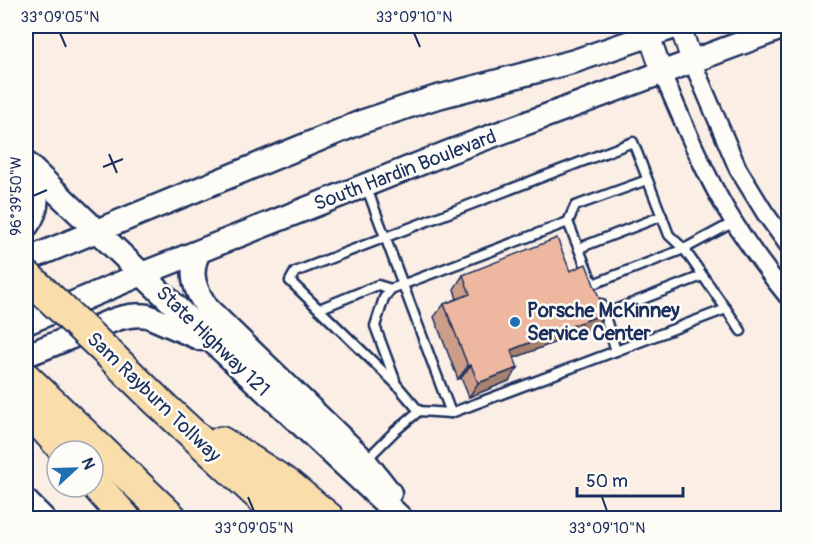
<svg xmlns="http://www.w3.org/2000/svg" width="814" height="544" font-family="Pangolin,sans-serif">
<rect width="100%" height="100%" fill="#faeee5"/>
<filter id="ink" filterUnits="userSpaceOnUse"><feTurbulence type="fractalNoise" baseFrequency=".0167" numOctaves="2"/><feDisplacementMap in="SourceGraphic" scale="12" xChannelSelector="R" yChannelSelector="G"/><feConvolveMatrix kernelMatrix="1 2 1 2 8 2 1 2 1" color-interpolation-filters="sRGB"/></filter>
<g filter="url(#ink)">
<g fill="none" stroke-linecap="round" stroke-linejoin="round">
<defs>
<g id="service">
<path d="M568 222 575 206 647 180"/>
<path d="M579 248 662 216"/>
<path d="M391 289 384 298 375 326 395 380"/>
<path d="M319 309 378 285 391 289 568 222 593 284 684 249 734 222"/>
<path d="M726 309 741 331"/>
<path d="M604 314 702 276"/>
<path d="M419 411 396 384 290 281 295 272 633 142 669 235 684 249 726 309 616 351 601 304"/>
<path d="M451 413 616 351"/>
<path d="M365 461 395 431 419 411 451 413 366 186"/>
</g>
<g id="minor">
<path d="M692 61 738 169 765 213 788 245"/>
<path d="M662 73C682 119 701 167 727 211 745 241 766 270 788 297"/>
</g>
<g id="tertiary">
<path d="M646 26 662 73"/>
<path d="M680 26 692 61"/>
</g>
<g id="secondary">
<path d="M26 163 217 346 401 518"/>
<path d="M26 227C42 207 37 191 30 167"/>
<path d="M199 252C188 273 195 291 208 309L365 461 390 493"/>
<path d="M26 260 364 121 434 98 575 61 677 26"/>
<path d="M26 323 142 274 449 152 787 26"/>
<path d="M26 355C45 348 64 340 84 332 105 324 125 312 148 316L201 339"/>
<path d="M26 501 43 518"/>
</g>
<g id="motorway">
<path d="M108 353 157 401 283 518"/>
<path d="M26 378 172 518"/>
<path d="M26 407 65 451"/>
<path d="M221 442 289 485 329 518"/>
<path d="M93 482 125 518"/>
</g>
</defs>
<!-- service casing -->
<use href="#service" stroke="#1b2f5e" stroke-width="13"/>
<!-- minor casing -->
<use href="#minor" stroke="#1b2f5e" stroke-width="21"/>
<!-- tertiary casing -->
<use href="#tertiary" stroke="#1b2f5e" stroke-width="24"/>
<!-- secondary casing -->
<use href="#secondary" stroke="#1b2f5e" stroke-width="27"/>
<!-- motorway casing -->
<use href="#motorway" stroke="#1b2f5e" stroke-width="34"/>
<!-- service -->
<use href="#service" stroke="#fdfcf7" stroke-width="8"/>
<!-- minor -->
<use href="#minor" stroke="#fdfcf7" stroke-width="16"/>
<!-- tertiary -->
<use href="#tertiary" stroke="#fdfcf7" stroke-width="20"/>
<!-- secondary -->
<use href="#secondary" stroke="#fdfcf7" stroke-width="22"/>
<!-- motorway -->
<use href="#motorway" stroke="#f9deab" stroke-width="30"/>
<defs>
<path id="motorway-bridge" d="M26 275 108 353"/>
</defs>
<!-- motorway-bridge casing -->
<use href="#motorway-bridge" stroke="#1b2f5e" stroke-width="34" stroke-linecap="butt"/>
<!-- motorway-bridge -->
<use href="#motorway-bridge" stroke="#f9deab" stroke-width="30"/>
</g>
<!-- wall -->
<path fill="#cc9e89" stroke="#1b2f5e" stroke-width="1.5" d="M570 271 605 313 595 327 514 358 509 381 469 397 461 378 458 379 434 317 444 304 457 299 454 289 463 275Z"/>
<!-- shaded-wall -->
<g fill="#a6816f" stroke="#1b2f5e" stroke-width="1.5">
<path d="M605 313 595 327 501 363 511 350Z"/>
<path d="M471 365 461 378 458 379 468 366Z"/>
<path d="M518 368 509 381 469 397 478 383Z"/>
</g>
<!-- building -->
<path fill="#edb89f" stroke="#1b2f5e" stroke-width="1.5" d="M557 238 570 271 586 264 605 313 511 350 518 368 478 383 471 365 468 366 444 304 470 294 463 275Z"/>
</g>
<!-- ticks -->
<path fill="none" stroke="#1b2f5e" stroke-width="2" d="M60 33 66 47M414 33 420 47M109 154 117 173M103 167 123 159M33 196 47 190M248 497 254 511M602 497 607 511"/>
<!-- markers -->
<circle fill="#1f6fb2" stroke="#fdfcf7" stroke-width="2" cx="515" cy="322" r="6"/>
<g text-anchor="middle" dominant-baseline="central" stroke-width="5" stroke-linejoin="round" paint-order="stroke">
<!-- street labels -->
<g font-size="20" fill="#1b2f5e" stroke="#fdfcf7">
<text transform="translate(405 170) rotate(-21)">South Hardin Boulevard</text>
<text transform="translate(213 341) rotate(44)">State Highway 121</text>
<text transform="translate(154 397) rotate(44)">Sam Rayburn Tollway</text>
</g>
<!-- poi labels -->
<g font-size="20" font-weight="bold" fill="#1b2f5e" stroke="#fdfcf7" text-anchor="start">
<text x="527" y="310">Porsche McKinney<tspan x="527" dy="23">Service Center</tspan></text>
</g>
</g>
<!-- margin -->
<rect width="814" height="544" fill="none" stroke="#fdfcf7" stroke-width="66"/>
<!-- north arrow -->
<g transform="translate(75 469) rotate(68)"><circle r="28" fill="#fdfcf7" stroke="#a3aaba" stroke-width="1.5"/>
<path d="M0-4.5L10 22L0 15L-10 22Z" fill="#1f6fb2"/>
<text y="-9" font-size="16" font-weight="bold" text-anchor="middle" fill="#1b2f5e">N</text>
</g>
<!-- scale -->
<path d="M577 487v9h106v-9" fill="none" stroke="#1b2f5e" stroke-width="3"/>
<text x="586" y="487" font-size="18" fill="#1b2f5e" stroke="#fdfcf7" stroke-width="4.5" paint-order="stroke">50 m</text>
<rect x="33" y="33" width="748" height="478" fill="none" stroke="#1b2f5e" stroke-width="2"/>
<g font-size="15" text-anchor="middle" fill="#1b2f5e">
<text x="60" y="22">33°09'05"N</text>
<text x="414" y="22">33°09'10"N</text>
<text transform="translate(16 196) rotate(-90)" y="5">96°39'50"W</text>
<text x="254" y="533">33°09'05"N</text>
<text x="607" y="533">33°09'10"N</text>
</g>
</svg>
